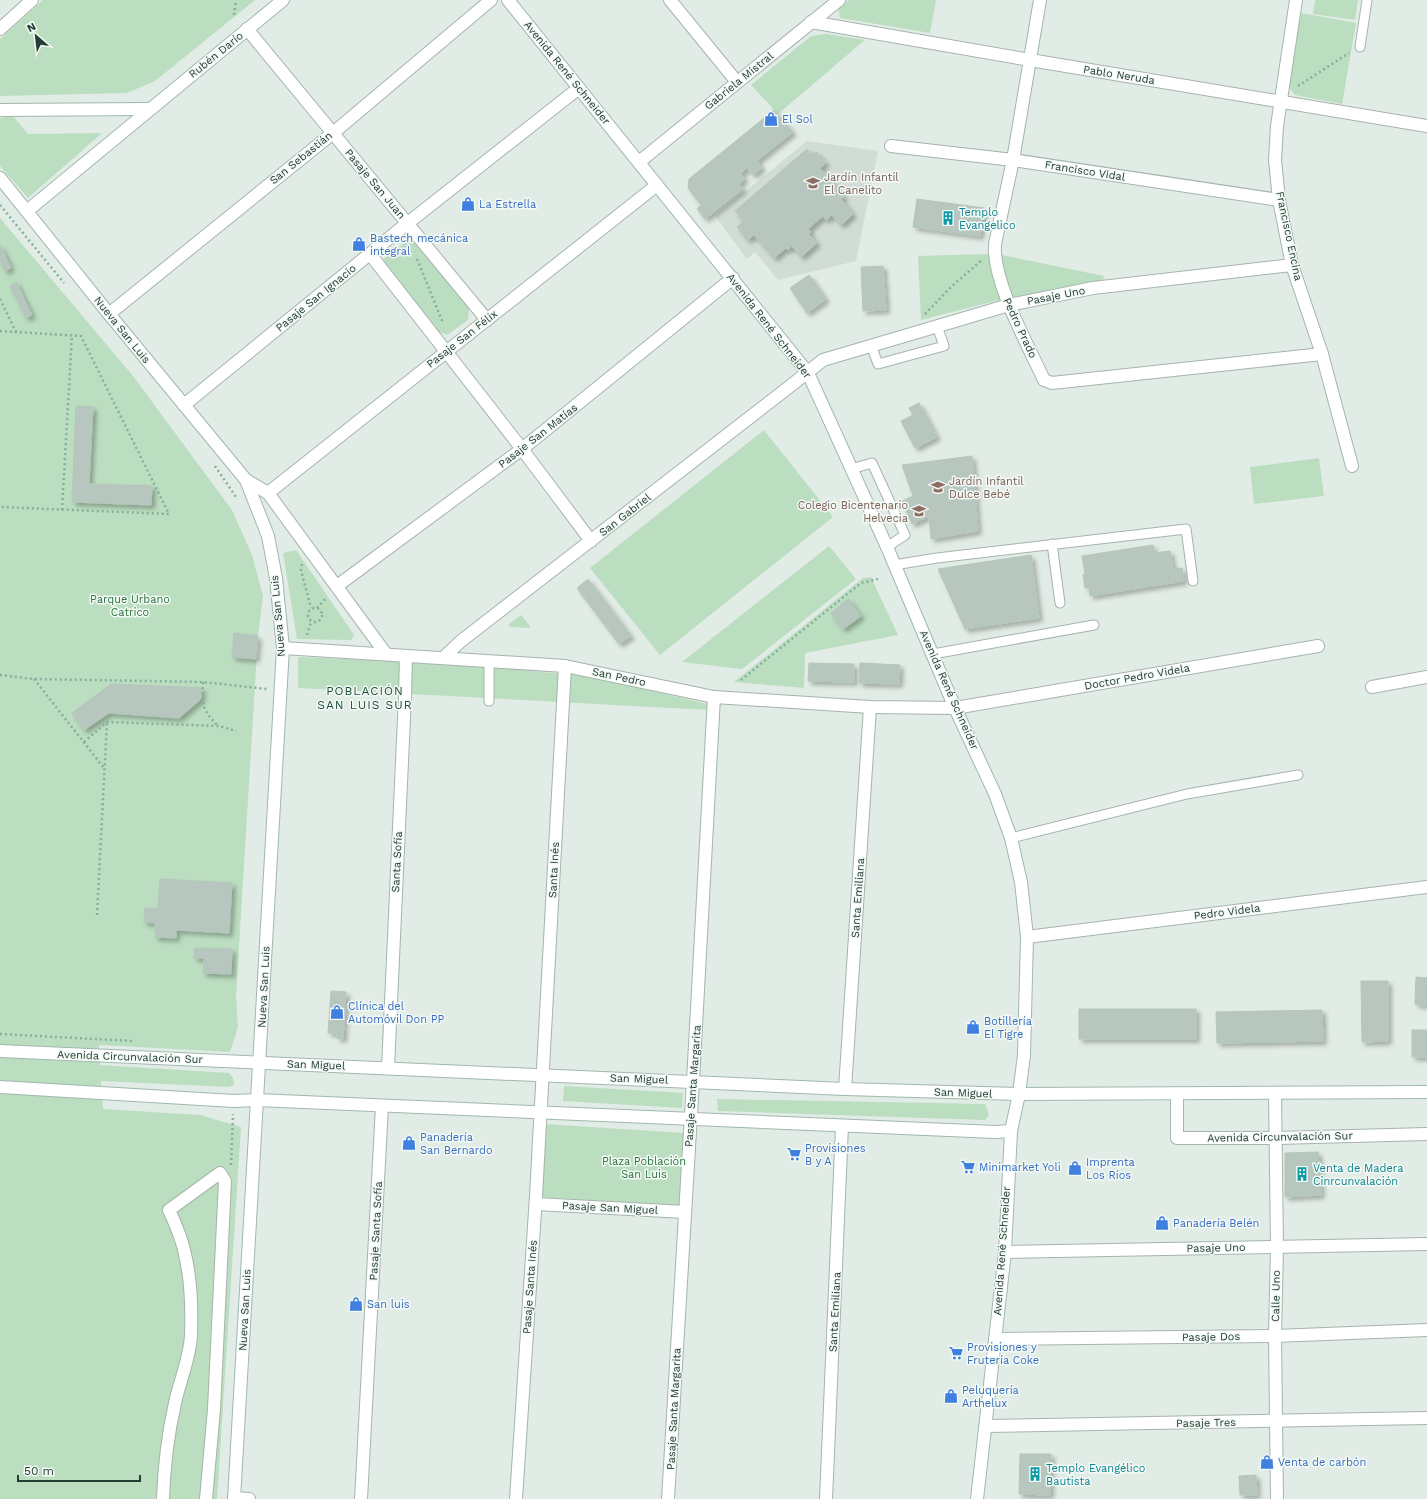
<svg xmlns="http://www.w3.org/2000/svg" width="1427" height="1499" font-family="'Work Sans',sans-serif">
<defs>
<filter id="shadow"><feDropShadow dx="3.5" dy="3.5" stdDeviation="2" flood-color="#0004"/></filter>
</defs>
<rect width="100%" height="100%" fill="#e2ece6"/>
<!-- built -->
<path fill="#d0dcd5" d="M807 141 878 151 856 261 778 280 755 252 747 259 715 216Z"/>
<!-- green -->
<g fill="#bbddc0">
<path d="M43 0H255L155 81 127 93 0 96V39Z"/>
<path d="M849 0H936L930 33 840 18 838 8Z"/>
<path d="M1315 0H1358L1355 20 1313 14Z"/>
<path d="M1301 13 1356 23 1342 104 1295 95 1287 85Z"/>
<path d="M826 34 865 40 778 114 751 85 811 36Z"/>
<path d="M13 116 28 134 102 133 28 198 0 166V118Z"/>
<path d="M0 218 133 376 232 510 252 555 263 596 258 636 236 996 238 1027 230 1052 99 1045 100 1065 229 1073 233 1078 234 1085 229 1087 101 1081 103 1109 200 1115 241 1127 217 1499H0Z"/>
<path d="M412 237 469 308 468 320 447 335 439 332 381 261Z"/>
<path d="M988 254 1002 255 1104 276 1103 280 995 301 921 320 918 256Z"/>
<path d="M764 430 833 517 660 655 590 568Z"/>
<path d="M1319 458 1324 496 1254 504 1250 467Z"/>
<path d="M829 546 856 579 742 669 682 662Z"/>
<path d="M296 550 354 635 351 640 297 639 283 553Z"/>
<path d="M871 577 898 635 805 653 804 688 734 682 863 578Z"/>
<path d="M521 615 530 626V628L510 627 508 625Z"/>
<path d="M298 657 434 663 589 676 708 704 709 710 298 688Z"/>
<path d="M564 1086 683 1093 682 1108 563 1101Z"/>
<path d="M717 1099 985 1104 989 1115 985 1120 718 1111Z"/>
<path d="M543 1124 684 1133 681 1206 540 1197Z"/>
</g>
<!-- building -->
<g fill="#b7c7bf" stroke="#b4c6bc" filter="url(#shadow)">
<path d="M774 110 793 132 757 161 762 168 753 175 747 168 741 174 745 179 739 184 743 189 705 219 697 209 701 205 688 188 689 179Z"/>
<path d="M807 149 812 155 816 152 826 163 820 168 844 197 841 199 853 214 841 225 832 215 826 220 823 216 808 229 811 232 809 234 817 243 801 257 792 246 788 250 786 248 774 258 754 235 748 240 737 227 744 221 735 211Z"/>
<path d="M917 199 984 208 980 236 913 227Z"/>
<path d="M0 245 11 268 5 271 0 261Z"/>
<path d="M883 266 886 310 863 311 861 267Z"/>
<path d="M809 275 826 299 807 313 790 288Z"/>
<path d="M16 282 32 315 26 318 10 286Z"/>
<path d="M919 403 937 437 915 448 901 421 913 415 909 408Z"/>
<path d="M76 406 93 407 89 484 152 486 151 505 72 502Z"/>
<path d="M972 456 978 531 931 539 929 516 912 524 902 501 913 496 902 465Z"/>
<path d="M1153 545 1154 553 1170 551 1173 569 1182 568 1184 581 1090 596 1089 587 1085 588 1083 575 1085 574 1082 556Z"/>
<path d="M1031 555 1039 618 965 629 938 569Z"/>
<path d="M588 579 631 636 619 644 577 588Z"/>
<path d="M848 599 861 616 843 629 831 613Z"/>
<path d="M234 633 258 636 256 659 232 657Z"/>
<path d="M809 663 854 664V682L808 681Z"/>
<path d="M860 663 900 665 899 684 859 683Z"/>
<path d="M111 684 202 688 201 699 179 718 109 713 84 730 72 713Z"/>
<path d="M160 879 232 883 229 933 176 930V938L155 937V923L144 922 145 908 158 909Z"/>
<path d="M195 948 232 949 231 974 203 973 204 958H194Z"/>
<path d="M1416 977 1427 978V1005L1415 1004Z"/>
<path d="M1361 981H1388V1041L1362 1042Z"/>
<path d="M331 991 346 992 343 1039 337 1038V1033H328Z"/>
<rect x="1079" y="1009" width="117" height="30"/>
<path d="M1322 1010 1323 1041 1217 1043 1216 1012Z"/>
<rect x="1412" y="1030" width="15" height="27"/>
<path d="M1318 1152 1321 1195 1285 1197V1153Z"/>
<path d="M1020 1454H1051L1050 1495 1019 1494Z"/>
<path d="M1256 1475 1257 1495H1240L1239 1476Z"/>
</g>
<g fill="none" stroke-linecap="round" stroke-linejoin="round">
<defs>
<g id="lane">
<path d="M1360 47 1367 0"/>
<path d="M871 345 878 364 944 346 937 326"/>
<path d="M851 469 872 463 905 535 887 547"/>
<path d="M1052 544 1060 603"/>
<path d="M894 565 937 558 1186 529 1193 581"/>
<path d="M933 654 1094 625"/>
<path d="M489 661V701"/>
<path d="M1011 838 1187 794 1298 775"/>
</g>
<g id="street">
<path d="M670 0 737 82"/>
<path d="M1040 0 1013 160 995 244C992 281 1028 345 1044 380L1052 383 1322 354"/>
<path d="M1296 0 1277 126 1275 160 1279 200 1292 265 1322 354 1352 466"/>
<path d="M811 22 1030 60 1427 126"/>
<path d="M0 29 32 0"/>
<path d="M247 29 487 320"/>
<path d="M891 146 1013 160 1279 200"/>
<path d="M639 162 839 0"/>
<path d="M370 254 522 449 591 541"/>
<path d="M109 314 333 133 491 0"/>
<path d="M184 405 404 226 579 88"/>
<path d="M246 480 268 493 386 654"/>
<path d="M268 493 657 185"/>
<path d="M337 586 522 449 733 278"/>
<path d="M283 648 565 666 714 697 870 707 955 708 1318 646"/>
<path d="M443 658 461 641 789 387 823 360 1009 305 1093 288 1292 265"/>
<path d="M1372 687 1427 677"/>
<path d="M1027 937 1427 887"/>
<path d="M388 1068 405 696 406 656"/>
<path d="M845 1089 870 707"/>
<path d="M1275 1093 1277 1247 1275 1336 1277 1499"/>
<path d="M1177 1094V1138H1276L1427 1134"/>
<path d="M536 1204 685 1212"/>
<path d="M1005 1252 1427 1244"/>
<path d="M995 1339 1275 1336 1427 1330"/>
<path d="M986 1426 1427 1418"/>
<path d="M234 1498 249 1499"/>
<path d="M163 1499C164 1467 168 1434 175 1403 180 1380 190 1358 191 1335 192 1307 191 1277 184 1250 181 1237 175 1223 169 1210L220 1173 225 1181 214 1409 206 1499"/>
<path d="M361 1499 382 1106"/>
<path d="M516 1499 536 1196 565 666"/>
<path d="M668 1499 693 1081 714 697"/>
<path d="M826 1499 842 1126"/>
</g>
<g id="secondary">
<path d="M508 0 808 373 887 547 955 708 995 794 1011 838 1021 882 1027 937 1024 1055 1019 1094 1011 1131 1005 1252 977 1499"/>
<path d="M0 110 149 109"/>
<path d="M0 178 109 314 246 480 268 536 276 578 283 648 234 1499"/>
<path d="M27 211 283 0"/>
<path d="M0 1051 845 1089 1019 1094 1427 1092"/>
<path d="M0 1087 234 1101 257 1100 995 1132 1011 1131"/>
</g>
</defs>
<!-- lane casing -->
<use href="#lane" stroke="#a5b4ac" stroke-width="11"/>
<!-- street casing -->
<use href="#street" stroke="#a5b4ac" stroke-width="14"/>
<!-- secondary casing -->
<use href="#secondary" stroke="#a0b8ad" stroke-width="14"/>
<!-- path -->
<g stroke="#83b09c" stroke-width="2.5" stroke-dasharray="2 3" stroke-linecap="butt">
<path d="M234 15 236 0"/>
<path d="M1298 86 1349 53"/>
<path d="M0 205 64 283"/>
<path d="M417 259 443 323"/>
<path d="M0 299 16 332"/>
<path d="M925 314 951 287 982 260"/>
<path d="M0 331 81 336 169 514 0 507"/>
<path d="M215 466 236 497"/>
<path d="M62 510 72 335"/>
<path d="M302 564 301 570 311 608"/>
<circle cx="315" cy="615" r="7"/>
<path d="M317 608 327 597"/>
<path d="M307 635 311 622"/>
<path d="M0 675 34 679 203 682 267 689"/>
<path d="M34 679 104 768"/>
<path d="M741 680 861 583 878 579"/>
<path d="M203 682C202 705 201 708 218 726"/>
<path d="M84 742 107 722 219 726 236 731"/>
<path d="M97 915 107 722"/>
<path d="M0 1034 132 1041"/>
<path d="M231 1165 233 1114"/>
</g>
<!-- lane -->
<use href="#lane" stroke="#fff" stroke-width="9"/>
<!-- street -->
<use href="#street" stroke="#fff" stroke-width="12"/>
<!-- secondary -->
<use href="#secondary" stroke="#fff" stroke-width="12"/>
</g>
<!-- icons -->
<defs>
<symbol id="shop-bare" viewBox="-9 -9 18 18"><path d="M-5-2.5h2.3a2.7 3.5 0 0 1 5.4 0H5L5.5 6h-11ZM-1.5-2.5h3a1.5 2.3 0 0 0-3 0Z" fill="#3f7fe0" stroke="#f3f9f5" stroke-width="2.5" paint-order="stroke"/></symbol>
<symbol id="school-bare" viewBox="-9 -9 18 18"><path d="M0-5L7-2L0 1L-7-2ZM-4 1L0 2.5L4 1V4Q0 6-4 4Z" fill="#8d6e63" stroke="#f3f9f5" stroke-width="2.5" paint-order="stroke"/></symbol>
<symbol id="building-bare" viewBox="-9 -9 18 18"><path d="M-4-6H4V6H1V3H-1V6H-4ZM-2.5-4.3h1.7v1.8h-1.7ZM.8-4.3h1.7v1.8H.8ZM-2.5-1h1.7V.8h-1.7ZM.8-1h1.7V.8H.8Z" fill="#0f9aa8" stroke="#f3f9f5" stroke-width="2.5" paint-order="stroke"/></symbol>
<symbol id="supermarket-bare" viewBox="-9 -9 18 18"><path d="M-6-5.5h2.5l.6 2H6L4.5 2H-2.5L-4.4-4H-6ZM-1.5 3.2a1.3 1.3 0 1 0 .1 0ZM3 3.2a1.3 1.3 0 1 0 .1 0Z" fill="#3f7fe0" stroke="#f3f9f5" stroke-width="2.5" paint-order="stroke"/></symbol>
</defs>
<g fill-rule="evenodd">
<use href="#shop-bare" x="761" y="109" width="20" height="20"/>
<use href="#school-bare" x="803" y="173" width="20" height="20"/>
<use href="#shop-bare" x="458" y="194" width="20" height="20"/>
<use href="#building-bare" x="938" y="208" width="20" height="20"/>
<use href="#shop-bare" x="349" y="234" width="20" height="20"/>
<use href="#school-bare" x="928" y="477" width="20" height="20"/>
<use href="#school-bare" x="909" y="501" width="20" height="20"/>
<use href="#shop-bare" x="327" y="1002" width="20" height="20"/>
<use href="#shop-bare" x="963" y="1017" width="20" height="20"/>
<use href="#shop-bare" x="399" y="1133" width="20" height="20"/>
<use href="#supermarket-bare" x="784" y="1144" width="20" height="20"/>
<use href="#supermarket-bare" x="958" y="1157" width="20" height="20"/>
<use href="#shop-bare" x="1065" y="1158" width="20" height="20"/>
<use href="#building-bare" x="1292" y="1164" width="20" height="20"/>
<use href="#shop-bare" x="1152" y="1213" width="20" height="20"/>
<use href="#shop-bare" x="346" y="1294" width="20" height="20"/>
<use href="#supermarket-bare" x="946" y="1343" width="20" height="20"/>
<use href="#shop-bare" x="941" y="1386" width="20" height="20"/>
<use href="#shop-bare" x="1257" y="1452" width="20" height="20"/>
<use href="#building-bare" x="1025" y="1464" width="20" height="20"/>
</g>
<g text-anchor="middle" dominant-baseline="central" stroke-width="3" stroke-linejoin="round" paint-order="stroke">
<!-- street labels -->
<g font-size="11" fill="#223d32" stroke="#f3f9f5">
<text transform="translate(216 55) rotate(-39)">Rubén Darío</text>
<text transform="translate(567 73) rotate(51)">Avenida René Schneider</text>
<text transform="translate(1119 75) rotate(9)">Pablo Neruda</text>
<text transform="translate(739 81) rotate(-39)">Gabriela Mistral</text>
<text transform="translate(301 158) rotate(-39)">San Sebastián</text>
<text transform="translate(1085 171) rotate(9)">Francisco Vidal</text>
<text transform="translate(375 184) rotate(50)">Pasaje San Juan</text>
<text transform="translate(1289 236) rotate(78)">Francisco Encina</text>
<text transform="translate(1056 296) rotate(-11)">Pasaje Uno</text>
<text transform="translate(316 298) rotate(-39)">Pasaje San Ignacio</text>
<text transform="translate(769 326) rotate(52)">Avenida René Schneider</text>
<text transform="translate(1020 328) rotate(65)">Pedro Prado</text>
<text transform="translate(122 330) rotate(51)">Nueva San Luis</text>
<text transform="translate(462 339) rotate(-38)">Pasaje San Félix</text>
<text transform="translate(538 436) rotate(-38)">Pasaje San Matías</text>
<text transform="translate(625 515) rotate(-38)">San Gabriel</text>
<text transform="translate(278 616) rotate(-95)">Nueva San Luis</text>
<text transform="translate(619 677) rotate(12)">San Pedro</text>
<text transform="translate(1137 677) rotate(-10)">Doctor Pedro Videla</text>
<text transform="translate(949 690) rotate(66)">Avenida René Schneider</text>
<text transform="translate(397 862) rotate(-87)">Santa Sofía</text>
<text transform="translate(554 870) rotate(-87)">Santa Inés</text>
<text transform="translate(858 898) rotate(-86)">Santa Emiliana</text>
<text transform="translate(1227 912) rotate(-7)">Pedro Videla</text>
<text transform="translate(264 987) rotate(-87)">Nueva San Luis</text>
<text transform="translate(130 1057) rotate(2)">Avenida Circunvalación Sur</text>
<text transform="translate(316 1065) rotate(2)">San Miguel</text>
<text transform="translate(639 1079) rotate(2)">San Miguel</text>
<text transform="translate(693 1086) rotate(-86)">Pasaje Santa Margarita</text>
<text transform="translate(963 1093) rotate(2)">San Miguel</text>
<text transform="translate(1280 1137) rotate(-1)">Avenida Circunvalación Sur</text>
<text transform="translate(610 1208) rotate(3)">Pasaje San Miguel</text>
<text transform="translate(376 1231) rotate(-87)">Pasaje Santa Sofía</text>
<text transform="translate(1216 1248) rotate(-1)">Pasaje Uno</text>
<text transform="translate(1002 1251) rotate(-86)">Avenida René Schneider</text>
<text transform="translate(530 1287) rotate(-86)">Pasaje Santa Inés</text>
<text transform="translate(1276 1296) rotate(-89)">Calle Uno</text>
<text transform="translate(245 1310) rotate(-87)">Nueva San Luis</text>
<text transform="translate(835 1312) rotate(-87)">Santa Emiliana</text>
<text transform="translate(1211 1337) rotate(-1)">Pasaje Dos</text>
<text transform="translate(674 1409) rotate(-87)">Pasaje Santa Margarita</text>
<text transform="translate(1206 1423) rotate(-1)">Pasaje Tres</text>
</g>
<!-- shop labels -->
<g font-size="11" fill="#366cbe" stroke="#f3f9f5" text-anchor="start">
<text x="782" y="119">El Sol</text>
<text x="479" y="204">La Estrella</text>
<text x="370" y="238">Bastech mecánica<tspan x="370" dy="13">integral</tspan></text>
<text x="348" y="1006">Clínica del<tspan x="348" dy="13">Automóvil Don PP</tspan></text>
<text x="984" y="1021">Botillería<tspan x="984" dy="13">El Tigre</tspan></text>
<text x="420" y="1137">Panadería<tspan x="420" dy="13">San Bernardo</tspan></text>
<text x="805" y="1148">Provisiones<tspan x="805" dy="13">B y A</tspan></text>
<text x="1086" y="1162">Imprenta<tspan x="1086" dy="13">Los Ríos</tspan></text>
<text x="979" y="1167">Minimarket Yoli</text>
<text x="1173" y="1223">Panadería Belén</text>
<text x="367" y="1304">San luis</text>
<text x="967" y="1347">Provisiones y<tspan x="967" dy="13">Frutería Coke</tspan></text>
<text x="962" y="1390">Peluquería<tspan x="962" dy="13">Arthelux</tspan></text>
<text x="1278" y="1462">Venta de carbón</text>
</g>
<!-- education labels -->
<g font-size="11" fill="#785e54" stroke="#f3f9f5" text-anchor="start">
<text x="824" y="177">Jardín Infantil<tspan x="824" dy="13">El Canelito</tspan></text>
<text x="949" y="481">Jardín Infantil<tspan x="949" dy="13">Dulce Bebé</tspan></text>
<text x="908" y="505" text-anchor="end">Colegio Bicentenario<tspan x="908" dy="13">Helvecia</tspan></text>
</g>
<!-- culture labels -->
<g font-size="11" fill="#0d838f" stroke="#f3f9f5" text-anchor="start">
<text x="959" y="212">Templo<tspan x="959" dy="13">Evangelico</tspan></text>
<text x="1313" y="1168">Venta de Madera<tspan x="1313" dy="13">Cinrcunvalación</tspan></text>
<text x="1046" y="1468">Templo Evangélico<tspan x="1046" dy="13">Bautista</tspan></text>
</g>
<!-- park labels -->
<g font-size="11" fill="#2d743f" stroke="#f3f9f5">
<text x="130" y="599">Parque Urbano<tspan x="130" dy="13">Catrico</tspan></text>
<text x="644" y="1161">Plaza Población<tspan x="644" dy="13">San Luis</tspan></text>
</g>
<!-- neighbourhood labels -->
<g font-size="12" letter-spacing="1" fill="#1e4f3d" stroke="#f3f9f5">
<text x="365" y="691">POBLACIÓN<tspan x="365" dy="14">SAN LUIS SUR</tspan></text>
</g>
</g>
<!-- north arrow -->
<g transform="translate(36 36) rotate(332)" stroke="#f3f9f5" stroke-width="3" paint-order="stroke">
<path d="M0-3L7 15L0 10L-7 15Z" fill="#223d32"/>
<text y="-6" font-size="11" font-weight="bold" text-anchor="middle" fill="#223d32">N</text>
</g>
<!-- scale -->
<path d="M18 1475v6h122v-6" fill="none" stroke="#223d32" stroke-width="2"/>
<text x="24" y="1475" font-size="12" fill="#223d32" stroke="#f3f9f5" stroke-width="3" paint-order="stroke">50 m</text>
</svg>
